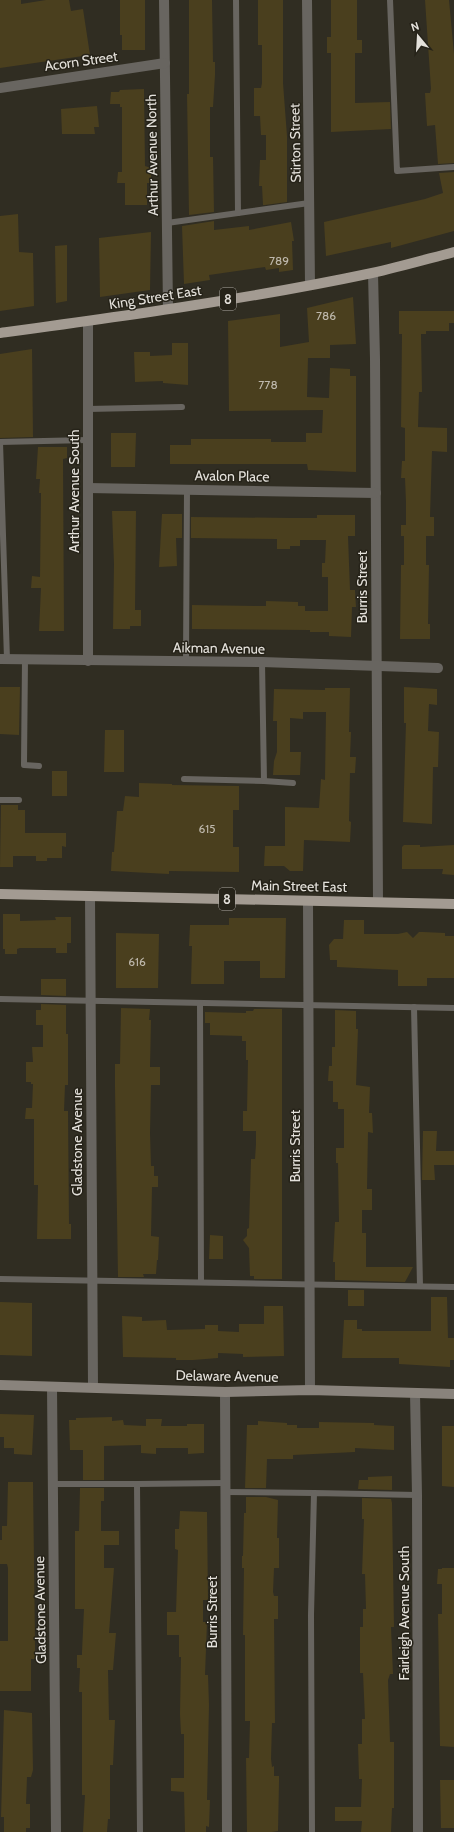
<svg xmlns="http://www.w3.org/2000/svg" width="454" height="1832" font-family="Cabin,sans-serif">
<rect width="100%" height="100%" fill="#302d22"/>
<!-- building -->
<g fill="#4a3f1e">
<path d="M0 0H21V4L46 0H69L71 11 83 9 90 55 0 68Z"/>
<path d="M120 0H145V50H122V35H120Z"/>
<path d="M189 0H212L213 62H215V75L213 107H210V157H213L214 212 189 215 187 94H189Z"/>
<path d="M258 0H283V83L287 136V202L265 205H263L262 186H259L260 160H266V135H261L260 116H254V88H261L262 83V45H258Z"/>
<path d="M331 0H357V40H362V53H355V103L390 102 391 129 331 132V53H327V37H331Z"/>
<path d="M425 0H449L454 54V163L438 164 435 125 427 126 425 93H430L431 89Z"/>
<path d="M144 89 145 166 151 168V183H147V205H125V183H117L118 172H122V107H120V104H110L111 92H119L120 90Z"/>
<path d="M97 106 99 127H94L95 134H62L61 109Z"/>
<path d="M454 172V231L391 248V242L326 256 324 222 425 199 443 193 439 173Z"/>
<path d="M18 214 19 252 33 253 34 306 0 311V216Z"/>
<path d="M214 221V230L249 226V230L291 222 294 241H292L293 270 279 272V268L266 270 265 267 209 275 210 280 184 284 182 226Z"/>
<path d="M151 232 150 290 100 297 99 238Z"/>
<path d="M67 245V301L56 303 55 246Z"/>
<path d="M353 297 356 344 330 345V358H308L307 397 329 398 330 368 350 369V376H356V472L308 470 307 464H170V445H191V439H271V442H306V433H322L323 410 229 411 228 321 280 314V347L309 342 307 308Z"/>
<path d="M399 311H454V323H449V331H426V334H421L422 392H419L418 427 447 428V452L432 451 430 517H434V536H426V565H429L428 624H430V639H400L401 565H404V536H401V525H406V502L405 478H401L402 461H405V428L401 427 402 334H399Z"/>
<path d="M172 343H188V385L163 383V381L135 382 134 352H150V356L172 355Z"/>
<path d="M32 349 33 437 0 438V354Z"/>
<path d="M111 433H136L135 467H111Z"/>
<path d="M38 447H67V458L63 459 64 631H39L41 588H31L32 576 40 577 41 493H39L40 479H36Z"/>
<path d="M112 511H136L135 610H141V626H130V629H113L114 564Z"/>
<path d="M162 514H182V538H176L177 566 159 567Z"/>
<path d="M317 515H355V536H348L350 590H355L356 607H352L351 637 329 636V632H310V630L192 629V605L261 606H266V601L298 602V606H305V611H328V577H322V563H325L326 540H300V546H290V549H277V539L191 538V517L292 518H317Z"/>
<path d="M0 687H20L19 735 0 734Z"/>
<path d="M404 687 437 689V705L429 704 428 731 439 732 438 767H433L432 824 403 822 406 723H404Z"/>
<path d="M325 688H350L349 732H351L350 757H356L355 773H350L349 821 351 822 350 842 304 840 303 871H290L284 866H264L265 846H285V807L319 808 321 779 325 780 326 712H303V719L290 718V752H301L300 775H273L274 761 277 752V721H273L274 689 325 690Z"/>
<path d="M105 730H124V772H104Z"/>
<rect x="52" y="771" width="15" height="25"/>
<path d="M139 783 172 784V785L239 786V810H233V847H239V872L169 871V874L111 871 112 852H114L117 811H123L125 796 139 797Z"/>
<path d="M1 805H18V810H25V833H66V847L62 846V858H47V861H36V856H13V867H0Z"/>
<path d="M404 845H420V847L454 845V875L442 874 443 869H402V847Z"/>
<path d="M3 914H20V921L56 920 55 917H71V943H67V953H56V948H20L17 949V954H5V949H3Z"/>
<path d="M229 918H286L285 978H260V961H224V984H191L192 946H189L190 925H229Z"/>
<path d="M344 920H364V934H398L407 932 413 938 419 932H423L445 933V936H454V978H427V986H398V970L337 967V960H330L329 945 334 939H343Z"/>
<path d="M116 933 159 934 158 988H116Z"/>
<path d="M41 979H66V996L41 995Z"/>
<path d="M41 1004 66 1005V1034H68V1085H65L64 1111H68L69 1224H71V1239H37L38 1185H34V1119H25L26 1108H32L33 1084H31V1082H26V1062H33L32 1047H43V1025H36V1010H41Z"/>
<path d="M121 1008 150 1009 149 1020H151L150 1067H160V1085H151L150 1133 151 1166H154V1176H158V1187H152L151 1236 159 1237 158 1260H157L156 1274H143L144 1277H118L115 1087V1064H120Z"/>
<path d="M254 1009H282V1279H254V1276H250L249 1248 243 1240 247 1236V1229L249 1228 251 1159H255L256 1144V1131H243V1111H247L248 1060H246V1041H242V1036L210 1035V1023H205V1012L246 1013V1011H253Z"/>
<path d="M335 1010 356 1011V1029H358L356 1085 370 1087 369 1113H372L373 1133 368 1132 367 1189H372V1210H362V1233H366V1267H413L405 1282 335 1280V1262H333L335 1222H339L338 1163H336V1148H344V1109H338V1102H333V1081H328L329 1066H332V1047H335Z"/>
<path d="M423 1131H437L436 1151H454V1165H434L435 1180H422Z"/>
<path d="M210 1235 223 1236V1259H209Z"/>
<rect x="348" y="1290" width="16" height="16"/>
<path d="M431 1297H447L448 1338H454V1360H450V1367L399 1364V1358H342L344 1320H357V1329H362V1331H431Z"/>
<path d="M0 1302 32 1303V1356L0 1355Z"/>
<path d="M264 1306H283L284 1356 243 1357V1354L218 1353V1358L193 1360H176V1358L123 1357 122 1316 142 1317V1321L166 1320 167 1330 205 1329V1325H218V1331L239 1332V1324H264Z"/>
<path d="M0 1414 34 1415 32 1455 14 1454V1448H4V1437H0Z"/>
<path d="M112 1417V1421L123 1420 124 1425 146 1426V1419H162L161 1426H187V1424H204V1453L188 1454V1448H156V1454L141 1453V1445L104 1446V1480H83V1450H70L69 1420H76V1418Z"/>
<path d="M258 1421 287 1423V1425H297V1428H319V1422L374 1423V1425L394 1426V1450L355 1448V1452L293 1455V1459H267L266 1488H245L247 1425H258Z"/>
<path d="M442 1426H454V1487L442 1486Z"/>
<path d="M392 1476V1490L358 1489 359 1480H368V1477Z"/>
<path d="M8 1482H33L35 1645V1659H31V1691H0V1641H8V1568L7 1564H0V1540H2V1526H7Z"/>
<path d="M80 1488H104V1501H101V1531H119V1545H104V1568H114L109 1633H116L113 1670H108L109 1720H115L113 1765H110V1819H108L107 1832H83L85 1795H82V1692H79L80 1668H77V1655H82V1652L84 1609H75V1531H79Z"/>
<path d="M246 1497H266L278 1500 277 1538H279V1568H274L273 1592 274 1596H278V1619H274L275 1723H272L271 1759 272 1767 274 1766V1776H279V1782L278 1831 272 1832H247L246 1758H249L250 1721H245V1635H243L244 1568H242V1556H243L244 1513H246Z"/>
<path d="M362 1498 391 1499 392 1503 394 1627H391L393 1674H390L388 1680 390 1742H394V1808H392L391 1832H361L362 1821H335V1807H361L362 1779H359L358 1744H362V1719H365L363 1673H360V1627H363V1609H366L365 1574H362L364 1519H362Z"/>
<path d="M180 1511 207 1512 208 1600H203V1622H207L205 1675H208L209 1705 207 1800H210L209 1827 206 1826V1832H185L184 1792 171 1791V1778H184V1734H181L180 1714 181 1657H179V1635H167V1612H176L178 1550 175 1549V1529H179Z"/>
<path d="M442 1568H454V1747L440 1746 438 1614H442V1584H437L438 1569H442Z"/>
<path d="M4 1710 32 1713 33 1770 31 1777H27L26 1804H30V1828H26V1832H4V1817H1Z"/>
<path d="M440 1780H454V1828H441Z"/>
</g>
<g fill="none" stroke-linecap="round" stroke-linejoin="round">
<!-- lane -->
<g stroke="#686560" stroke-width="6">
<path d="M236 0 238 213"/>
<path d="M390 0 397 171 454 167"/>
<path d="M167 223 309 203"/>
<path d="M88 409 182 407"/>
<path d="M0 442 7 659"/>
<path d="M0 442 88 440"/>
<path d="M25 659 24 765 39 766"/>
<path d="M186 662 187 490"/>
<path d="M184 779 264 781 262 662"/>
<path d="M264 781 293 783"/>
<path d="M0 800H19"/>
<path d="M0 999 454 1008"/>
<path d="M200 1003 201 1282"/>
<path d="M414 1007 420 1286"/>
<path d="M0 1279 454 1287"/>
<path d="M53 1484H137"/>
<path d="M225 1492 314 1493"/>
<path d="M140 1832 137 1484 225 1483"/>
<path d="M312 1832 311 1615 314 1493 417 1495"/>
</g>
<!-- street -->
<g stroke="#686560" stroke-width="10">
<path d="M164 0 168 309"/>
<path d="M307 0 310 285"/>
<path d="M0 88 165 63"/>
<path d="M373 273 375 359 378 902"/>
<path d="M88 488 376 493"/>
<path d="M0 659 262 662 438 668"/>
<path d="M88 661V321"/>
<path d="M90 896 93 1387"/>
<path d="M308 901 310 1390"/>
<path d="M52 1387 56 1832"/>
<path d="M225 1392 227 1832"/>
<path d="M415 1393 417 1495 418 1832"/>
</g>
<!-- secondary -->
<path stroke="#89837c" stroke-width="10" d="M0 1385 225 1392 310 1390 454 1394"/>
<!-- primary -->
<g stroke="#a39b92" stroke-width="10">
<path d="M0 333C124 316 249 299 372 273 399 267 427 259 454 252"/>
<path d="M0 894 454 904"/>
</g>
</g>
<g text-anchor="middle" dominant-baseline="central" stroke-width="3" stroke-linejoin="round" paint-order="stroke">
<!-- number labels -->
<g font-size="12" fill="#beb8ac">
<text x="279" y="260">789</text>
<text x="326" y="315">786</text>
<text x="268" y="384">778</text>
<text x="207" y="828">615</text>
<text x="137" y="961">616</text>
</g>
<!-- shield labels -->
<g fill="#262319" stroke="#aba8a1" stroke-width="1">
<rect x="220" y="288" width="16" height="22" rx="3"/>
<rect x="219" y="888" width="16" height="22" rx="3"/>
</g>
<g font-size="13" font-weight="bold" fill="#e4e1db">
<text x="228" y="299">8</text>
<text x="227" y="899">8</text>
</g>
<!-- street labels -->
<g font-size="14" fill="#e4e1db" stroke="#262319">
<text transform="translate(81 61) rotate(-8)">Acorn Street</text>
<text transform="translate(295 143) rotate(-91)">Stirton Street</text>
<text transform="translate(152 155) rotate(-91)">Arthur Avenue North</text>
<text transform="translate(155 297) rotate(-9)">King Street East</text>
<text transform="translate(232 476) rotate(1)">Avalon Place</text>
<text transform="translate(74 491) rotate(-90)">Arthur Avenue South</text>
<text transform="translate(362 587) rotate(-90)">Burris Street</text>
<text transform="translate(219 648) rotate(1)">Aikman Avenue</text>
<text transform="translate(299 886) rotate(1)">Main Street East</text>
<text transform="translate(77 1142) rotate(-90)">Gladstone Avenue</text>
<text transform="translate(295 1146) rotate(-90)">Burris Street</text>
<text transform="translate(227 1376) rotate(1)">Delaware Avenue</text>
<text transform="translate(40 1610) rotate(-91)">Gladstone Avenue</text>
<text transform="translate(212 1612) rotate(-90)">Burris Street</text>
<text transform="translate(404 1613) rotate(-90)">Fairleigh Avenue South</text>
</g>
</g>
<!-- north arrow -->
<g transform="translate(418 36) rotate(342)" stroke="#262319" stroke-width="3" paint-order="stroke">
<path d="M0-3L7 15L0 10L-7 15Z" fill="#e4e1db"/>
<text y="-6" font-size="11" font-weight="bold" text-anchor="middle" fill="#e4e1db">N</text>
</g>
</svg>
